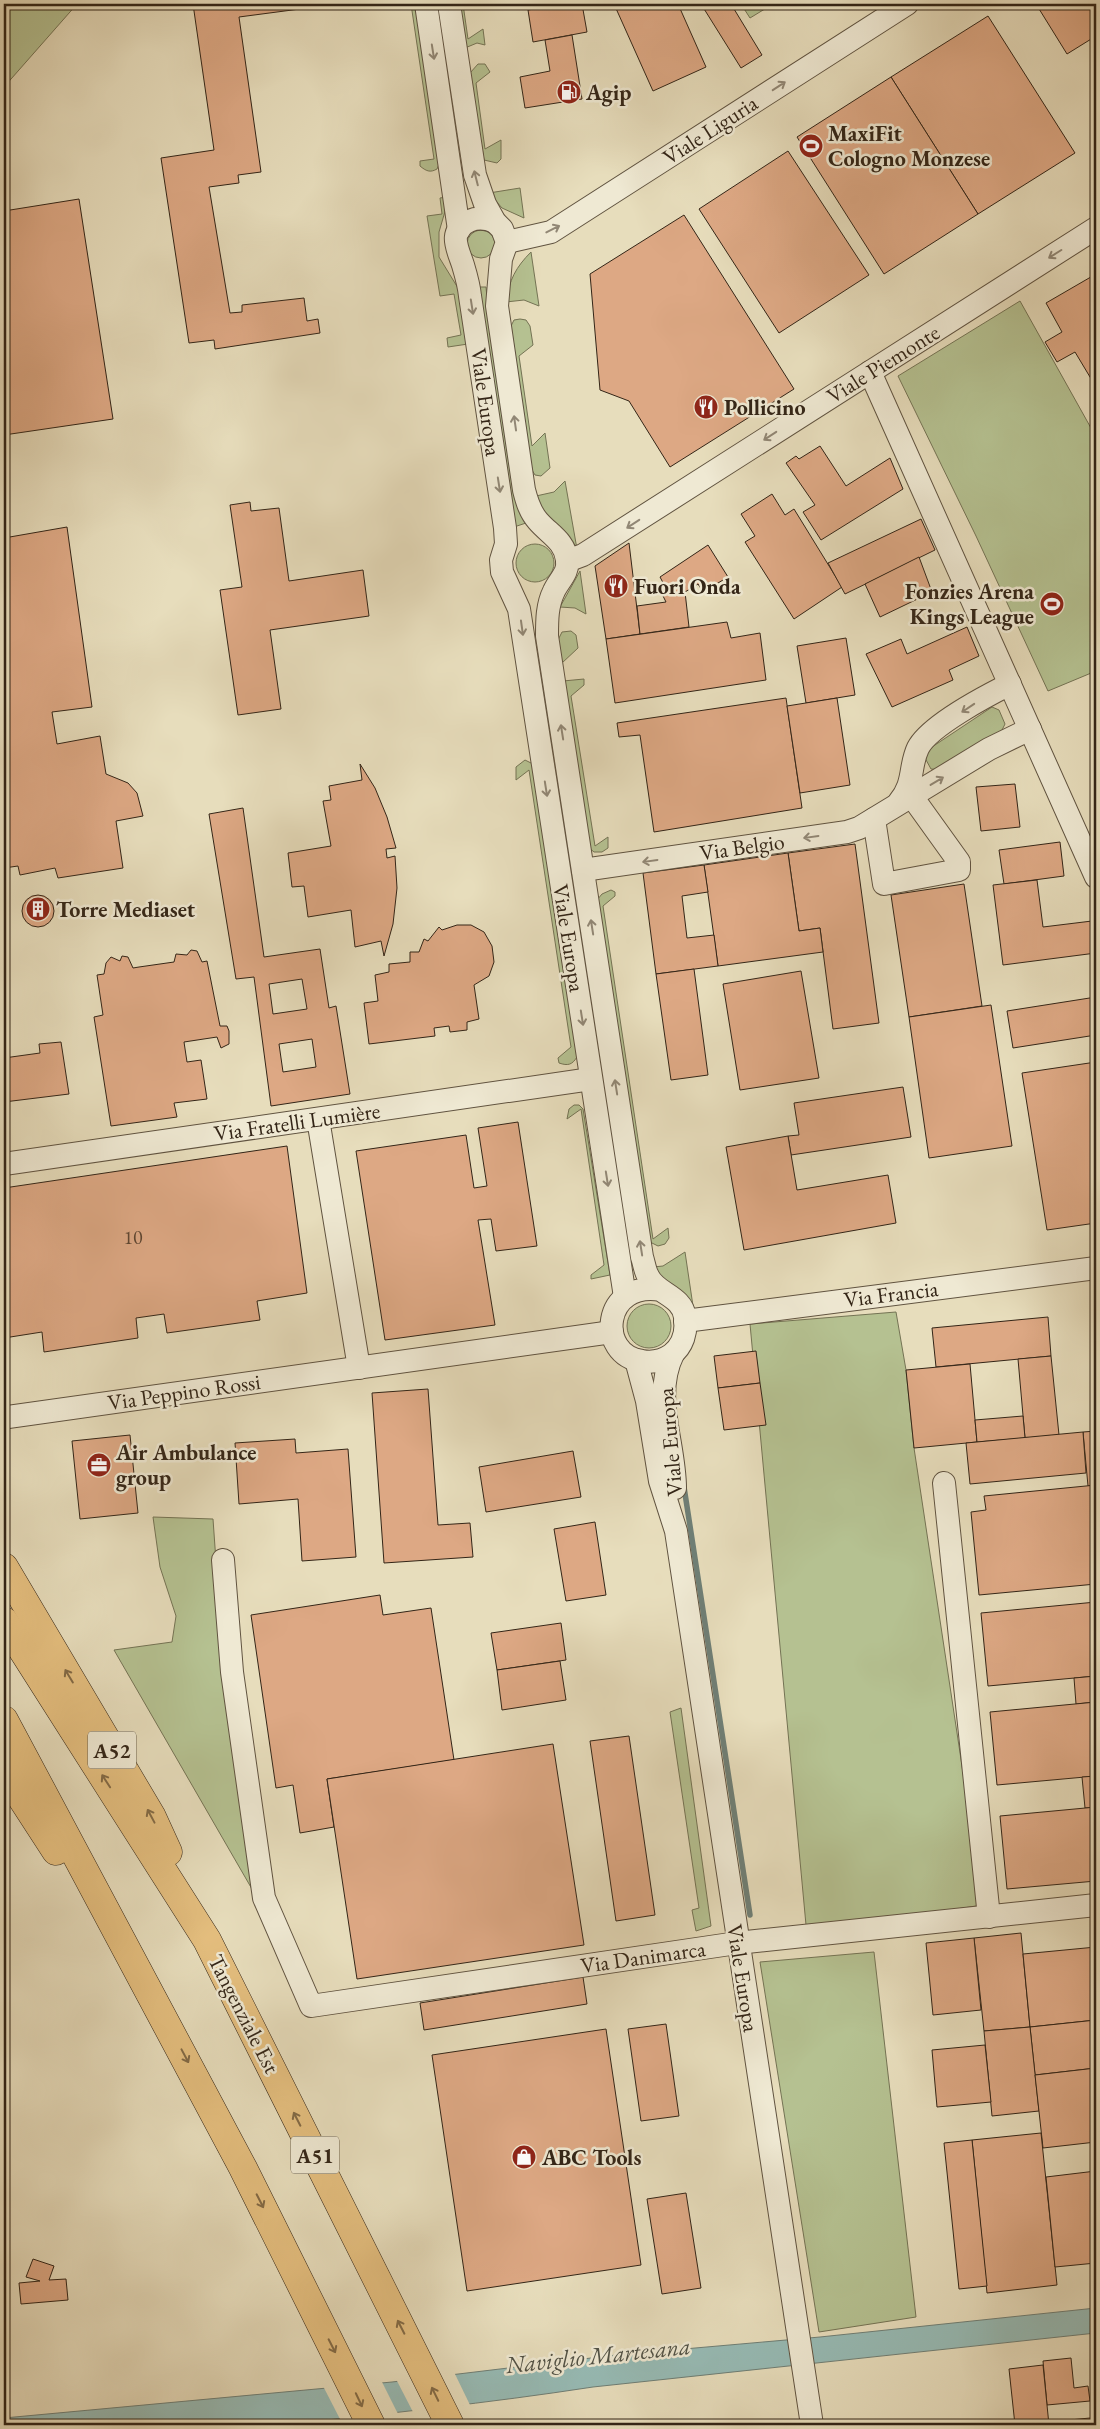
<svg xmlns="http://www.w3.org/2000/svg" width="1100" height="2429" font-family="'EB Garamond',serif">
<rect width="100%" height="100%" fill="#e7ddbc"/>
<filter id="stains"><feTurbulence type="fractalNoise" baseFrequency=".004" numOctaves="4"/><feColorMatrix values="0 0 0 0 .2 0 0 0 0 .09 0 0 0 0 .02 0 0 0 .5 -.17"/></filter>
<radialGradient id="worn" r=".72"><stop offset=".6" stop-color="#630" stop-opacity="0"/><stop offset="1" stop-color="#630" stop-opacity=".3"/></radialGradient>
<!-- green -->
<g fill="#b5c191" stroke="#747354">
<path d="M4 4H77L4 87Z"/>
<path d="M411 4H416L440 162 437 169C430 173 426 171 420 166V161L434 159Z"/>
<path d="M458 4H463L468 39 483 29 485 45 477 43 465 48Z"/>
<path d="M741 4H773L750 18Z"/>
<path d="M478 64H485L490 72 476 83 485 149 501 140V159L497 163 484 160 470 73Z"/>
<path d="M520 188 524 218 502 208 489 193Z"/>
<path d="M446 197V208L439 232V257L458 288 468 344 448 347 447 338 461 335 454 294 440 296 427 216 442 214 440 198Z"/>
<circle cx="481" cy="244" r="14"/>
<path d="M531 252 539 306 524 300 506 302C509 280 516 267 531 252Z"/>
<path d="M478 287H486L489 320 529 522 514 527Z"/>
<path d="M1020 301 1096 437V671L1048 691 976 536 898 376Z"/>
<path d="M520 319 526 320 530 326 533 345 519 356 532 446 545 433 550 468 541 476 535 475 532 470 511 326 514 320Z"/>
<path d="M565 481 577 549 569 537 546 521 536 496 554 492Z"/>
<circle cx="535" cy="563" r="19"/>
<path d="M580 571 586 614 575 608 560 607Z"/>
<path d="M571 631 576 635 578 648 562 663 558 640 562 632Z"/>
<path d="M584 679V685L571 696 595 846 608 837V848L602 852H594L588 847 563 681Z"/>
<path d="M992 707 999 710 1005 724 1001 732 942 770 931 769 925 758 929 749Z"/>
<path d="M525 760 533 764 577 1057C572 1065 568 1066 559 1063L558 1058 571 1047 529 770 516 780V767Z"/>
<path d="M611 890 615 892V896L603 906 653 1239 668 1228 669 1238 665 1244 658 1246 650 1242 597 900 602 894Z"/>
<path d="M574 1105H579L583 1109 610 1275 591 1279V1275L604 1265 581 1109 567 1119 569 1109Z"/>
<path d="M685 1252 693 1306 662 1284 653 1267 663 1266Z"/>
<circle cx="649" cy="1326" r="22"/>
<path d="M896 1312 906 1370 914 1448 983 1905 871 1922 806 1925 750 1324Z"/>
<path d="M153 1517 213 1519 224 1674 256 1896 114 1650 172 1642 176 1616 160 1567Z"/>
<path d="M681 1708 711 1926 696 1931 692 1910 699 1908 670 1712Z"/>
<path d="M874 1952 916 2317 819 2332 760 1962Z"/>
</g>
<!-- water -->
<path fill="#97bbb5" stroke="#6f7f76" d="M1096 2308V2333L593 2387C489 2403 384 2414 280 2425H4V2418L392 2382 616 2355 820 2337Z"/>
<!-- pier -->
<g fill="#e7ddbc">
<path d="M454 2372 470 2405 413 2412 396 2379Z"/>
<path d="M381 2380 398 2414 341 2421 323 2386Z"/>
</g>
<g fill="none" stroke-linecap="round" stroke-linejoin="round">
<!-- stream -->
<path stroke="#6f7f76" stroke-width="5.5" d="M684 1487 750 1915"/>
</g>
<!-- building -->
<g fill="#dda884" stroke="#332517" fill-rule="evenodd">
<path d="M193 4H315V7L239 17 261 172 238 175 239 183 209 187 230 313 242 312V305L304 298 307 321 318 319 320 333 215 349 214 340 189 343 161 158 214 150Z"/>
<path d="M564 4H582L587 32 533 42 528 10Z"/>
<path d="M614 4H678L706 67 653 91Z"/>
<path d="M701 4H731L762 55 741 68Z"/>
<path d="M1036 4H1096V36L1067 54Z"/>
<path d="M988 16 1075 153 978 214 891 77Z"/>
<path d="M572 35 582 99 525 108 520 77 550 71 545 40Z"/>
<path d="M891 77 978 214 884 274 797 137Z"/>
<path d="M788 151 869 275 779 333 699 209Z"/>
<path d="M79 199 113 419 4 435V211Z"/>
<path d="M684 215 794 389 670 467 629 401 600 390 590 274Z"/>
<path d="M1096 274V387L1075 352 1057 362 1045 342 1062 332 1046 303Z"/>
<path d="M820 446 846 486 890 458 903 489 821 540 803 512 815 505 786 463 796 456 799 459Z"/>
<path d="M772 494 785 515 794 509 842 587 794 619 745 542 755 536 741 514Z"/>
<path d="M250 502 251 511 279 508 289 581 363 570 369 616 270 630 281 709 238 715 220 590 242 587 230 505Z"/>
<path d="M921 519 935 550 845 594 828 563Z"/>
<path d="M67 527 92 707 52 712 57 744 100 736 106 774 128 783 137 793 143 816 116 821 123 868 58 878 55 868 20 875 18 866 4 868V538Z"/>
<path d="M629 543 640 634 606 639 595 566Z"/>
<path d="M708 545 728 577 703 592 698 584 685 592 689 627 640 634 637 606 666 602 663 596 668 592 660 577Z"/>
<path d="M919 557 932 592 880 617 865 584Z"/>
<path d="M727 622 731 638 760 633 766 680 615 703 606 639Z"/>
<path d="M967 627 979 656 949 670 953 680 892 707 866 654 901 639 907 654Z"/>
<path d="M846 638 855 695 806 703 797 646Z"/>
<path d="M786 698 802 808 654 832 640 735 619 737 617 723Z"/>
<path d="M837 698 850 785 800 793 787 706Z"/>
<path d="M360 764 375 788 387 817 396 848 386 849 387 858 395 856 397 888 393 924 384 956 381 941 355 947 351 910 308 917 304 886 292 887 288 853 331 846 323 801 331 800 329 786 362 780Z"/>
<path d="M1015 784 1020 827 981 831 976 787Z"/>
<path d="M243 808 264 957 320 949 329 1008 336 1006 350 1094 271 1106 254 977 236 979 209 814ZM302 979 307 1009 273 1014 269 984ZM312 1039 316 1067 283 1072 279 1044Z"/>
<path d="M1060 842 1064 876 1004 884 999 850Z"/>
<path d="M855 844 879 1023 833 1029 820 928 799 931 788 853Z"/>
<path d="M788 853 799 931 820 928 823 952 718 966 704 865Z"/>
<path d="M704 865 708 892 682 896 687 938 714 935 718 966 656 974 643 873Z"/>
<path d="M1037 880 1043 927 1092 921 1096 953 1003 965 993 885Z"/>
<path d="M964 884 982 1006 909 1017 891 895Z"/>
<circle cx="38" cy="911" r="16"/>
<path d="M457 925H471L484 932 492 946 494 962 489 976 474 985 479 1019 467 1022V1030L450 1032 449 1026 434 1028 435 1036 369 1044 364 1003 378 1001 375 975 389 972V964L410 962V952H419L424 939 428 941 439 927 442 930Z"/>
<path d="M191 950 197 951 202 962 207 961 220 1026H227L229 1031V1044L221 1048 217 1037 184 1042 187 1062 201 1060 207 1099 174 1103 177 1117 111 1126 94 1017 103 1015 97 975 104 974 106 963 111 957 120 961 122 956 128 957 133 968 139 967 174 962 176 954 187 955Z"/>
<path d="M694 969 708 1075 671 1080 656 974Z"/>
<path d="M801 971 819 1078 740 1090 723 984Z"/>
<path d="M1096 997V1035L1013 1048 1007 1011Z"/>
<path d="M991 1005 1012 1146 929 1158 909 1017Z"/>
<path d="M61 1042 69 1094 4 1102V1058L40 1053 39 1044Z"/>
<path d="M1096 1062V1223L1047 1230 1022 1073Z"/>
<path d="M903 1087 911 1137 791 1155 788 1136 799 1135 794 1103Z"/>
<path d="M518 1122 537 1246 496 1251 491 1219 478 1220 495 1325 385 1340 356 1151 466 1135 474 1188 487 1186 478 1128Z"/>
<path d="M788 1136 797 1190 888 1175 896 1223 744 1250 726 1147Z"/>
<path d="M287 1146 307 1293 257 1301 260 1320 167 1333 164 1314 136 1318 138 1338 44 1352 42 1332 4 1338V1188Z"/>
<path d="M1048 1317 1051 1356 936 1367 932 1328Z"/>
<path d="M756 1351 760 1383 718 1388 714 1356Z"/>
<path d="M1051 1356 1059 1435 1025 1438 1018 1359Z"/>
<path d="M970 1364 977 1442 914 1448 906 1370Z"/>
<path d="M760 1383 766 1425 724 1430 718 1388Z"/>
<path d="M428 1389 438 1525 470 1523 473 1557 384 1563 372 1393Z"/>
<path d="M1023 1416 1025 1438 977 1442 975 1420Z"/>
<path d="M1096 1431V1485L1088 1486 1083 1432Z"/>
<path d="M1083 1432 1086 1473 970 1484 966 1443Z"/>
<path d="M130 1435 138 1513 80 1519 72 1441Z"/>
<path d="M295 1439 296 1453 348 1449 356 1557 302 1561 298 1499 239 1504 235 1443Z"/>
<path d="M573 1451 581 1497 486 1512 479 1467Z"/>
<path d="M1096 1485V1584L979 1595 971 1512 986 1510 984 1496Z"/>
<path d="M595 1522 606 1595 566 1601 554 1529Z"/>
<path d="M380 1595 383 1615 431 1608 454 1760 327 1779 334 1827 300 1833 293 1785 276 1788 251 1615Z"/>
<path d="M1096 1602V1676L988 1686 981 1613Z"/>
<path d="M561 1623 566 1660 497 1670 491 1633Z"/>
<path d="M560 1661 566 1700 502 1710 497 1670Z"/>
<path d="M1096 1676V1702L1076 1704 1074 1678Z"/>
<path d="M1096 1702V1776L997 1785 990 1712Z"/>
<path d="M629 1736 655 1915 616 1921 590 1741Z"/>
<path d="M553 1744 584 1945 357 1979 327 1779Z"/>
<path d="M1096 1776V1807L1085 1808 1082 1777Z"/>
<path d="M1096 1807V1881L1007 1889 1000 1816Z"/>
<path d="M1021 1933 1030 2027 984 2031 974 1938Z"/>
<path d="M974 1938 981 2010 933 2015 926 1943Z"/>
<path d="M1096 1947V2020L1030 2027 1023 1954Z"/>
<path d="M583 1977 587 2004 424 2030 420 2003Z"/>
<path d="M1096 2020V2068L1035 2075 1030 2027Z"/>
<path d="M666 2024 679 2116 641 2121 628 2029Z"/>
<path d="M1030 2027 1039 2111 992 2116 984 2031Z"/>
<path d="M606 2029 641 2265 467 2291 432 2055Z"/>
<path d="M985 2045 991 2102 937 2107 932 2050Z"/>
<path d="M1096 2068V2142L1043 2148 1035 2075Z"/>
<path d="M1041 2133 1057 2285 987 2293 972 2140Z"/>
<path d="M972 2140 987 2286 959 2289 944 2143Z"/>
<path d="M1096 2171V2263L1055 2267 1046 2177Z"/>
<path d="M686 2193 701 2288 662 2294 647 2199Z"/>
<path d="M33 2259 54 2266 49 2280 66 2279 68 2300 21 2304 19 2283 40 2281 26 2277Z"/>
<path d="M1071 2358 1074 2388 1088 2386 1090 2401 1047 2405 1043 2361Z"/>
<path d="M1043 2365 1049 2425H1015L1009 2369Z"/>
<path d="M1090 2418V2425H1049V2422Z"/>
</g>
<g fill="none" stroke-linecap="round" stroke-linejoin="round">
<defs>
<g id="minor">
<path d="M426 4 459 230"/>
<path d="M449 4 475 175 485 204 495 222 502 229 507 242 501 259 497 306 524 490C527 502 530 512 538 521 549 534 565 541 567 560 569 573 559 580 554 591 547 605 547 620 547 636L642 1257C644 1263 645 1271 648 1276 656 1294 682 1295 685 1317 687 1332 683 1346 671 1355 662 1361 653 1363 642 1361 596 1355 602 1280 661 1290"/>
<path d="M495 222C486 218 478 217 469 221 447 232 458 249 463 265 466 275 469 285 470 296L505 528 506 544 501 560 502 572 519 609 625 1297"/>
<path d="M507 242 551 232 907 4"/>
<path d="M870 372 1096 877"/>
<path d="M567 561 583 555 1096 228"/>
<path d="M899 802C915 783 909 767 918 748 929 726 988 695 1010 684"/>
<path d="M874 819 884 884 959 870V862L908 791"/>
<path d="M583 870 847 832 859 828 989 749 1030 729"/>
<path d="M318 1119 359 1368"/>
<path d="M4 1164 591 1079"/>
<path d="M685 1321 1096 1268"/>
<path d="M673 1354C652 1396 675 1443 675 1488"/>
<path d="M636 1360 647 1401 660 1481 676 1531 812 2425"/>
<path d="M8 1417 612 1332"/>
<path d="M944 1483 989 1917"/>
<path d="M223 1560 232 1672 264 1898 311 2006 737 1943 1096 1905"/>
</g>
<g id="highway">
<path d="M4 1567 152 1817 168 1852"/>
<path d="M4 1621 207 1940 450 2425"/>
<path d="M4 1720 243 2168 371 2425"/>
<path d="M4 1771 56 1851"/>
</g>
</defs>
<!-- minor casing -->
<use href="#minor" stroke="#605340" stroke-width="24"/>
<!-- highway casing -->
<use href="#highway" stroke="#332517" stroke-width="29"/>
<!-- minor -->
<use href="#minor" stroke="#efe9d3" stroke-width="22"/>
<!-- highway -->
<use href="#highway" stroke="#e4be7e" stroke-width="28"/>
</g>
<!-- one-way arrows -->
<defs><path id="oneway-shaft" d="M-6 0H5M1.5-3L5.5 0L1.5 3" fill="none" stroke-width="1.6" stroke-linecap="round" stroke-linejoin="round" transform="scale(1.25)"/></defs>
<g stroke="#918775">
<use href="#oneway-shaft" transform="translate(433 52) rotate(81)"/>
<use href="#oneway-shaft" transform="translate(779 86) rotate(-33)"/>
<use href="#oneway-shaft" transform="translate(476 178) rotate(-104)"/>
<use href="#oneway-shaft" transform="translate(553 229) rotate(-27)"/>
<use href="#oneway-shaft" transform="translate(1055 254) rotate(148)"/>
<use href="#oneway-shaft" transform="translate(472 307) rotate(81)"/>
<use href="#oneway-shaft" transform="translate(515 423) rotate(-98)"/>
<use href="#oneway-shaft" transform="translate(770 436) rotate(147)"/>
<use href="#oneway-shaft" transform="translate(499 485) rotate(81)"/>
<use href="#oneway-shaft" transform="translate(633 524) rotate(147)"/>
<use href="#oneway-shaft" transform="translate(522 628) rotate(82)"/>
<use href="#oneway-shaft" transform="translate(968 708) rotate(146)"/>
<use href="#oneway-shaft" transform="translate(562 732) rotate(-99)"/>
<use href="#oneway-shaft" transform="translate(937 781) rotate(-31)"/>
<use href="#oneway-shaft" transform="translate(546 789) rotate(81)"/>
<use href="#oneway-shaft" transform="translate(811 837) rotate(172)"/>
<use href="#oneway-shaft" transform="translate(650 861) rotate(172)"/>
<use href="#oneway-shaft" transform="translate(592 927) rotate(-99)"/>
<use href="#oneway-shaft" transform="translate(582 1018) rotate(81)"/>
<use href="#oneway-shaft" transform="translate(616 1087) rotate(-99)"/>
<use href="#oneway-shaft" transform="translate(607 1179) rotate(81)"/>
<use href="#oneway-shaft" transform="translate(641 1248) rotate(-99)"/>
</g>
<g stroke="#836a45">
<use href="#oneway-shaft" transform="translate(69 1676) rotate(-121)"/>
<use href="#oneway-shaft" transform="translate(106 1781) rotate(-123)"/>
<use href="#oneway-shaft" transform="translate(151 1816) rotate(-118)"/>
<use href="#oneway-shaft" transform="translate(185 2056) rotate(62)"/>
<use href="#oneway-shaft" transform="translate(297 2119) rotate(-117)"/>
<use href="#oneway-shaft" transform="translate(260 2201) rotate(63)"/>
<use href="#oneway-shaft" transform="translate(401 2327) rotate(-117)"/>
<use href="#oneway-shaft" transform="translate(332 2346) rotate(63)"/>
<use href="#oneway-shaft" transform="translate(435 2394) rotate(-116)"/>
<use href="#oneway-shaft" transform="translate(359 2400) rotate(65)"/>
</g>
<!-- icons -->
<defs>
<symbol id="fuel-disc" viewBox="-11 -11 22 22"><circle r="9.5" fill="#8f2418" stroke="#efe9d3"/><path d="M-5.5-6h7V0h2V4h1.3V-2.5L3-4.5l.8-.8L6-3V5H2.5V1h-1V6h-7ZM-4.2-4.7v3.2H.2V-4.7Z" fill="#fff"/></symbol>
<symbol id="stadium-disc" viewBox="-11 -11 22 22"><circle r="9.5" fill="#8f2418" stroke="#efe9d3"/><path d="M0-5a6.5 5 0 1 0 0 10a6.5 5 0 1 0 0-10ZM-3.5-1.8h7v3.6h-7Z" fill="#fff"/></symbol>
<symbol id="restaurant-disc" viewBox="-11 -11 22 22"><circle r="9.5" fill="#8f2418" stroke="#efe9d3"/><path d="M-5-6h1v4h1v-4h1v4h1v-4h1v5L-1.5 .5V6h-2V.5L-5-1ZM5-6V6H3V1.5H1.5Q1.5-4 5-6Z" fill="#fff"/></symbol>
<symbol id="building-disc" viewBox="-11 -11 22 22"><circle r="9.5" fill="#8f2418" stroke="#efe9d3"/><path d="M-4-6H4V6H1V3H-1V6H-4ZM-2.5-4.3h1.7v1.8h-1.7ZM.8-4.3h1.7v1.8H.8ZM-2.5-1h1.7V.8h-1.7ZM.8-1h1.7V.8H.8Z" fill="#fff"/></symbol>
<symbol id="office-disc" viewBox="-11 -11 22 22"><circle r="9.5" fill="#8f2418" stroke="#efe9d3"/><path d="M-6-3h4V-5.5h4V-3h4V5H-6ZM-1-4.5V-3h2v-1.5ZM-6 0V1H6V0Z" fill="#fff"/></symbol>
<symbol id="shop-disc" viewBox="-11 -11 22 22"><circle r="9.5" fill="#8f2418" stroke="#efe9d3"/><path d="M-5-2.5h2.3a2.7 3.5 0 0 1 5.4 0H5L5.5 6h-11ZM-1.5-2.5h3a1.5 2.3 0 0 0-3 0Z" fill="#fff"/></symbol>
</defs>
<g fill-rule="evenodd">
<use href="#fuel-disc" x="555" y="78" width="28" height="28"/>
<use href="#stadium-disc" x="797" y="132" width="28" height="28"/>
<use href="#restaurant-disc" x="692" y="393" width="28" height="28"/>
<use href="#restaurant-disc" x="602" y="572" width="28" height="28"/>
<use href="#stadium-disc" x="1038" y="590" width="28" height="28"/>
<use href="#building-disc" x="24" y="895" width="28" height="28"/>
<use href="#office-disc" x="85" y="1451" width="28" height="28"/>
<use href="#shop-disc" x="510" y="2143" width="28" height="28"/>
</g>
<g text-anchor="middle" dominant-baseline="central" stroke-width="5" stroke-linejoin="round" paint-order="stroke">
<!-- number labels -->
<g font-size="20" fill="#5e4632">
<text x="133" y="1237">10</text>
</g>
<!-- shield labels -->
<g fill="#efe9d3" stroke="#6b604f" stroke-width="1">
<rect x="88" y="1731.5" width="48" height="37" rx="4"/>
<rect x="291" y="2136.5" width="48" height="37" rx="4"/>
</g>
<g font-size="21" font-weight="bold" fill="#332517">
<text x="112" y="1750">A52</text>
<text x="315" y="2155">A51</text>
</g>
<!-- poi labels -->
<g font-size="22" font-weight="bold" fill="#332517" stroke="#efe9d3" text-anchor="start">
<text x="586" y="92">Agip</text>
<text x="828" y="133">MaxiFit<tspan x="828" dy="25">Cologno Monzese</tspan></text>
<text x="724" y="407">Pollicino</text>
<text x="634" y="586">Fuori Onda</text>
<text x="1034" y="591" text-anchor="end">Fonzies Arena<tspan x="1034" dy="25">Kings League</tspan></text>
<text x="56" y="909">Torre Mediaset</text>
<text x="116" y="1452">Air Ambulance<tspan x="116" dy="25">group</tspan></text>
<text x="542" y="2157">ABC Tools</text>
</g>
<!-- street labels -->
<g font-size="22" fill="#332517" stroke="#efe9d3">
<text transform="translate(710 130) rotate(-33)">Viale Liguria</text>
<text transform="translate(883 364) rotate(-32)">Viale Piemonte</text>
<text transform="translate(486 402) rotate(82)">Viale Europa</text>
<text transform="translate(742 847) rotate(-8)">Via Belgio</text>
<text transform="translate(569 938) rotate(81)">Viale Europa</text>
<text transform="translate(297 1122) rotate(-8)">Via Fratelli Lumière</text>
<text transform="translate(891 1294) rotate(-7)">Via Francia</text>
<text transform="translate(184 1392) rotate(-8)">Via Peppino Rossi</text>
<text transform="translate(670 1442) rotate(-95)">Viale Europa</text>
<text transform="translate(643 1957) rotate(-8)">Via Danimarca</text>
<text transform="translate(743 1978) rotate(81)">Viale Europa</text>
<text transform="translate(244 2014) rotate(63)">Tangenziale Est</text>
</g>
<!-- water labels -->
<g font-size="24" font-style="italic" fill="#515246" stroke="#efe9d3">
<text transform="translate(598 2355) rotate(-6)">Naviglio Martesana</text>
</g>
</g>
<!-- margin -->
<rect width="1100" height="2429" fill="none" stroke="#e7ddbc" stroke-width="20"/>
<rect x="5" y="5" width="1090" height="2419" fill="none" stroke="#332517" stroke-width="2.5"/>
<rect x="10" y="10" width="1080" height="2409" fill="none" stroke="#332517"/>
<rect width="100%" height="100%" filter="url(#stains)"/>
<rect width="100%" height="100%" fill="url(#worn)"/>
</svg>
